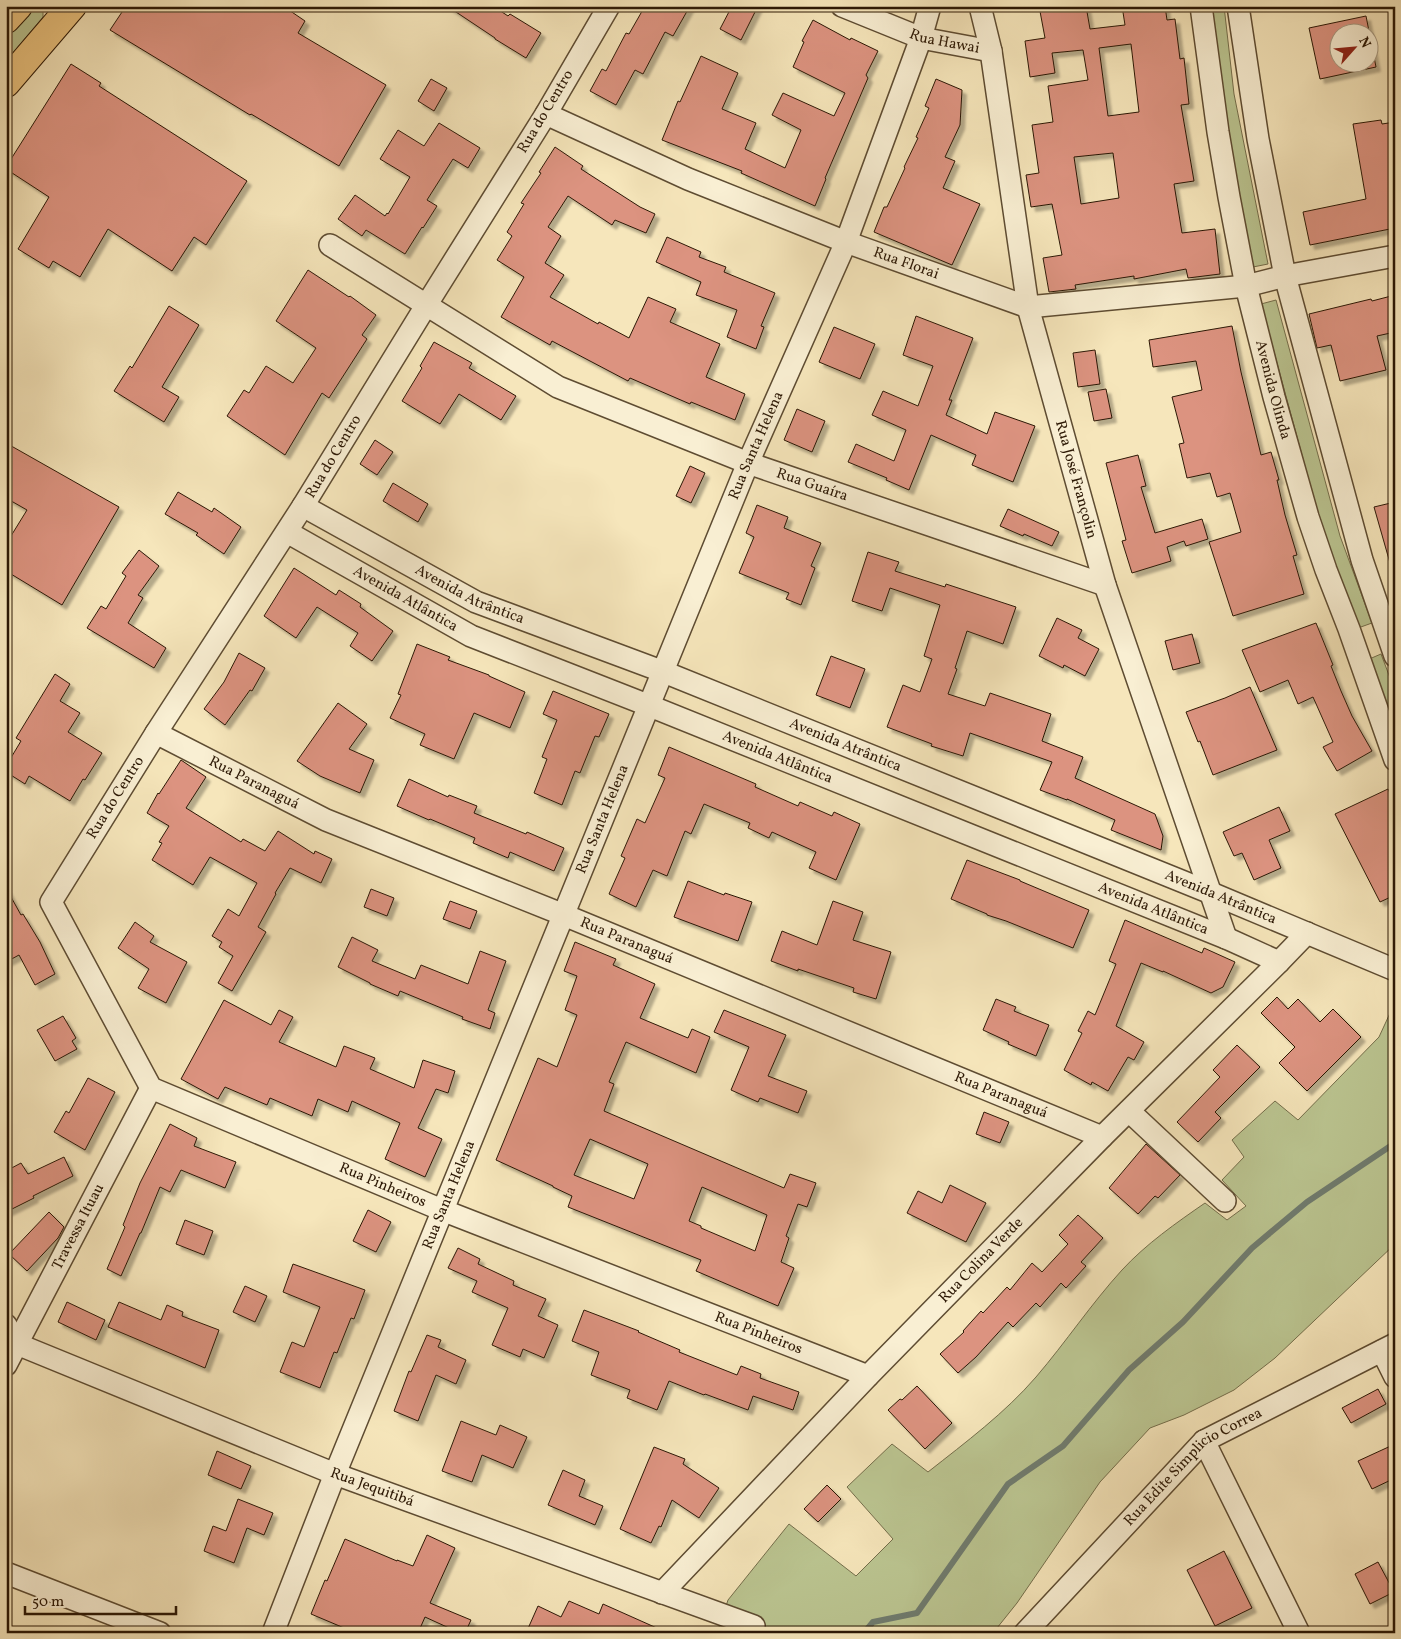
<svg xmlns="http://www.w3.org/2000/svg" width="1401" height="1639" font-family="Vollkorn,serif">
<defs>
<filter id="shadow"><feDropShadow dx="4.5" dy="4.5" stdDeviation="1" flood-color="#0004"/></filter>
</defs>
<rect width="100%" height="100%" fill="#f6e6bb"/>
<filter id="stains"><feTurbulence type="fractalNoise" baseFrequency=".004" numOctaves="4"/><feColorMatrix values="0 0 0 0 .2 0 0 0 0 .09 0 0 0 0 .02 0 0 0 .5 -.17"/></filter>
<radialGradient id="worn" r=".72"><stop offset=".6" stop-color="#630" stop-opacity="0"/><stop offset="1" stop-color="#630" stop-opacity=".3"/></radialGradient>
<!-- green -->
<g fill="#bbc591" stroke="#746e4b">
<path d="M33 6H41L43 9V17L6 61V39Z"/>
<path d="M1210 6H1224L1234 94 1268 264 1253 267 1221 96Z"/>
<path d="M1276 300 1340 536 1372 623 1358 628 1325 540 1261 304Z"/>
<path d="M1381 654 1395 691V733L1367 660Z"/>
<path d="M1395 1008V1244L1275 1358 1234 1390 1184 1415 1150 1428 1100 1482 1017 1603 993 1633H717L728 1600 789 1524 856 1576 893 1539 847 1487 892 1444 928 1472C966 1442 1005 1413 1036 1377 1066 1342 1091 1304 1122 1270 1146 1244 1176 1223 1205 1203L1227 1220 1246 1206 1222 1180 1244 1157 1232 1140 1275 1101 1298 1120 1379 1037 1391 1011Z"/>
</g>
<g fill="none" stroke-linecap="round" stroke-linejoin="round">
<!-- stream -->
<path stroke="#707c6f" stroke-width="6" d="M864 1633 873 1622 917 1613 1008 1484 1063 1446 1129 1370 1183 1322 1252 1248 1307 1202 1395 1143"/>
</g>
<!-- building -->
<g fill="#dc9380" stroke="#2c1805" fill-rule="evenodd" filter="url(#shadow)">
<path d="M126 6H283L305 21 298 33 386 85 339 166 251 114 250 115 110 30Z"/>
<path d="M447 6H493L508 16 510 14 541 33 526 58 495 39V38Z"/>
<path d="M645 6H690L673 36 665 32 643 74 635 70 616 105 590 91 602 69 606 71 626 33 629 34Z"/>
<path d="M732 6H758L741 40 720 29Z"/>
<path d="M1039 6H1086L1090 29 1125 25 1122 6H1165L1167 20 1175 19 1180 59 1184 58 1189 104 1181 105 1194 181 1174 184 1182 233 1215 229 1220 274 1188 278 1186 269 1134 279V276L1075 285 1076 289 1049 292 1043 258 1062 255 1052 204 1031 207 1026 175 1039 173 1032 125 1053 122 1048 86 1088 80 1083 50 1052 53 1055 73 1030 77 1025 41 1045 38ZM1131 44 1139 112 1108 116 1099 48ZM1113 153 1119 198 1081 204 1074 157Z"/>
<path d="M1366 16 1376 67 1320 79 1309 28ZM1338 32H1368V62H1338Z"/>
<path d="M813 20 850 40 851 38 878 51 866 75 868 78 825 178 826 179 815 206 741 173 742 171 662 140 678 101 680 102 701 56 738 73 722 109 756 123 745 149 785 168 801 130 772 115 783 93 834 116 845 93 793 67 804 42 802 41Z"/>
<path d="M71 64 101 83 99 86 247 181 206 245 194 237 172 271 108 229 80 277 53 261 49 268 18 249 49 197 6 169V167Z"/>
<path d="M431 79 447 88 434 111 418 101Z"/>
<path d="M936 79 962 90 960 125 945 157 955 161 943 188 980 204 952 265 874 232 884 207H887L905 168 904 167 918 138 916 137 929 108 925 106Z"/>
<path d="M1381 120 1382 124 1395 122V228L1310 245 1303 212 1366 199 1353 124Z"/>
<path d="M439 123 480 148 468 168 453 159 427 200 437 206 423 228 422 227 405 254 366 230 362 236 338 219 355 195 385 216 387 213 388 214 410 177 380 159 398 130 424 146Z"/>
<path d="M555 147 583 166 581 169 640 207 655 214 646 233 615 220 612 225 568 196 548 227 561 236 545 263 564 275 550 297 598 324 599 322 629 338 648 297 676 309 670 322 720 344 706 377 745 394 735 420 691 402 690 404 630 378 628 381 552 341 550 345 501 317 524 277 497 260 512 236 507 232 524 204 521 203 541 173 539 172Z"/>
<path d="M667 237 701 252 699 257 726 267 724 272 775 293 761 326 764 327 756 349 727 337 737 310 696 295 701 282 656 262Z"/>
<path d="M308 270 349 297 350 296 376 315 362 335 367 339 329 398 322 393 285 455 227 416 244 390 249 393 266 366 293 383 316 348 276 321Z"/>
<path d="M1395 295V332L1377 336 1386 370 1340 381 1331 345 1317 348 1309 314 1371 299 1372 301Z"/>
<path d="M169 306 199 325 162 387 179 397 164 422 114 391 130 366 132 368Z"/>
<path d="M916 316 973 338 949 400H952L946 415 987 434 995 412 1035 426 1013 482 972 465 976 455 931 435 909 490 886 480 887 478 848 462 856 444 894 461 906 430 872 415 883 391 918 406 933 366 903 355Z"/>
<path d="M1232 326 1241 372 1261 455 1271 452 1279 480H1277L1285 515 1297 555 1293 556 1304 594 1233 616 1209 542 1241 532 1230 493 1217 497 1210 473 1187 478 1179 444 1184 443 1172 397 1202 390 1196 361 1153 367 1149 340Z"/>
<path d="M834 327 875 344 860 379 819 362Z"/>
<path d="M434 342 472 363 469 368 516 396 501 420 459 394 440 424 402 401 422 368 420 366Z"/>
<path d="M1095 350 1100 384 1078 387 1073 353Z"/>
<path d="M1106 389 1112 418 1094 421 1088 392Z"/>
<path d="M797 409 825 421 812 452 784 440Z"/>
<path d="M375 440 393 452 377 475 360 464Z"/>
<path d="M6 443 119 507 62 605 6 571V544L27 510 6 498Z"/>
<path d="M1138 455 1146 486 1141 487 1155 533 1202 519 1208 539 1186 546 1184 541 1167 547 1171 561 1132 573 1122 541 1126 540 1106 463Z"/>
<path d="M690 466 705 473 691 503 676 496Z"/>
<path d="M393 483 428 504 418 522 383 501Z"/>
<path d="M178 492 212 512 214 508 241 527 224 554 196 535 198 533 165 514Z"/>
<path d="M1395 502V563H1390L1374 507Z"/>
<path d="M757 505 788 517 784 528 821 543 811 566 815 568 801 605 786 599 789 593 739 573 754 537 746 533Z"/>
<path d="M1008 509 1059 532 1052 546 1024 534 1023 536 1000 526Z"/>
<path d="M139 550 159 566 138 595 143 598 128 623 166 648 154 668 87 628 101 606 106 609 126 576 122 573Z"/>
<path d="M868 552 899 562 895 571 945 587 946 584 1016 607 1003 644 967 631 955 668 957 669 948 694 985 706 990 693 1051 714 1042 741 1083 757 1075 778 1155 814 1163 836 1161 850 1111 830 1115 820 1067 799V800L1040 790 1052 762 970 733 963 756 931 746 932 744 887 727 903 685 920 692 932 659 924 656 940 605 890 588 882 611 852 601Z"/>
<path d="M294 568 336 595 339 590 361 604 360 607 393 631 372 661 350 646 358 633 317 607 296 638 264 616Z"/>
<path d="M1057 618 1082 630 1078 638 1099 649 1085 676 1064 665 1063 668 1039 656Z"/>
<path d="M1316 623 1333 665 1331 666 1341 691 1352 716 1372 751 1337 771 1323 747 1333 742 1313 697 1298 704 1288 680 1260 692 1242 650Z"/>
<path d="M1192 634 1200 663 1173 670 1165 641Z"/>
<path d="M417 644 450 657 448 660 489 675V676L525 692 510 728 474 713 454 759 420 745 425 734 390 718 401 695 398 694Z"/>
<path d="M239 653 265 668 252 691 250 690 225 725 204 709 224 682Z"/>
<path d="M831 656 865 669 850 708 816 695Z"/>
<path d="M55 674 70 684 60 701 80 713 68 732 102 753 85 780 83 779 70 801 29 776 25 784 6 772V766L21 741 16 738Z"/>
<path d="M1250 687 1277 750 1213 775 1200 741 1198 742 1186 712 1225 698Z"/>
<path d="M553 691 609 714 599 737 595 736 580 773 575 771 562 805 534 793 547 759 542 757 557 720 543 714Z"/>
<path d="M338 703 367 724 349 749 374 760 360 793 320 776 297 761Z"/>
<path d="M669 747 756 784 755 787 798 806 800 802 832 816 834 812 860 824 836 880 809 868 816 852 772 832 769 838 748 828 750 823 704 804 691 834 685 831 667 876 653 870 636 907 609 894 625 858 621 856 637 819 645 823 665 778 658 775Z"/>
<path d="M181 760 206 777 186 808 241 842 243 839 265 851 278 831 314 854 315 851 332 859 321 883 290 868 275 893 276 894 258 927 266 932 232 991 218 983 233 956 219 947 222 942 212 936 228 909 239 916 257 883 210 857 193 885 152 860 162 843 159 842 169 826 147 813 158 793 159 794Z"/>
<path d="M409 779 448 797 449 795 477 806 474 813 526 834 527 832 564 848 554 871 510 852 508 858 473 843 475 838 430 819 429 820 397 806Z"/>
<path d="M1388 789 1395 803V895L1380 902 1335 814Z"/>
<path d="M1279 807 1290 831 1269 840 1281 868 1254 880 1242 853 1234 856 1223 832Z"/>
<path d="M967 860 1020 880V881L1089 910 1073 948 1006 921 987 915V914L951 899Z"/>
<path d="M688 881 724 895 725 893 752 902 738 941 674 917Z"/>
<path d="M6 888 21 915 23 914 40 942 55 974 35 985 19 955 6 962Z"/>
<path d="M371 889 394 898 387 916 364 907Z"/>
<path d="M450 901 477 911 470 929 443 919Z"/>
<path d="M833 901 863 912 853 940 891 952 876 999 853 992 854 988 798 969V971L771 961 782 931 817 945Z"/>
<path d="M1125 920 1202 953 1204 948 1235 962 1223 987 1211 993 1163 971V972L1141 963 1116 1026 1144 1042 1134 1060 1128 1057 1108 1091 1092 1082 1091 1085 1064 1070 1082 1033 1078 1031 1088 1011 1095 1015 1116 964 1109 961Z"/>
<path d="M135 922 154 936 150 942 187 962 166 1003 138 988 149 969 118 948Z"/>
<path d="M352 937 378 950 372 961 415 979 421 965 468 984 480 951 506 961 488 1010 495 1013 490 1029 462 1019 463 1017 400 991 398 996 370 984V983L338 967Z"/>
<path d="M575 942 616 959 613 965 655 984 640 1018 688 1038 692 1029 710 1037 696 1073 626 1042 609 1082 614 1084 604 1111 784 1188 790 1174 816 1183 807 1207 798 1204 786 1236 789 1238 781 1262 794 1268 778 1306 696 1271 701 1260 568 1207 572 1196 553 1187V1186L496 1160 538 1058 557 1067 577 1015 565 1010 577 976 564 971ZM590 1139 648 1164 634 1199 574 1175ZM702 1187 767 1215 755 1251 701 1228V1226L689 1221Z"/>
<path d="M1277 997 1288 1009 1298 999 1320 1022 1333 1009 1361 1037 1307 1091 1279 1063 1295 1047 1261 1013Z"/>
<path d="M996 999 1016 1007 1014 1011 1049 1025 1036 1056 1008 1044 1009 1042 983 1030Z"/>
<path d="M224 1000 271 1025 279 1010 293 1017 279 1042 336 1067 344 1046 375 1058 370 1069 414 1088 423 1060 455 1071 448 1093 436 1089 418 1128 442 1139 425 1177 385 1159 400 1123 352 1101 348 1112 318 1099 312 1116 270 1098 267 1105 225 1087 218 1099 181 1079Z"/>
<path d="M724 1010 786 1035 768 1076 807 1091 798 1113 760 1098 758 1102 731 1090 749 1047 714 1032Z"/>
<path d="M63 1016 76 1038 72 1041 77 1049 55 1061 37 1030Z"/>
<path d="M1237 1045 1260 1067 1215 1112 1221 1118 1198 1142 1177 1122 1220 1077 1213 1070Z"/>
<path d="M88 1078 115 1092 85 1150 54 1132 66 1111 69 1113Z"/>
<path d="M984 1112 1009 1122 1000 1143 976 1134Z"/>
<path d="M170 1124 197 1138 194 1146 236 1162 225 1188 181 1170 170 1192 160 1187 141 1233H140L121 1276 107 1269 125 1227 123 1225 140 1183Z"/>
<path d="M1146 1144 1180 1175 1158 1198 1155 1196 1138 1214 1109 1188Z"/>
<path d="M64 1157 73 1176 33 1196 34 1198 6 1212V1171L21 1163 28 1174Z"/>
<path d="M950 1185 986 1203 966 1242 907 1213 918 1191 942 1203Z"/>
<path d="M368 1210 391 1222 376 1252 353 1241Z"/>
<path d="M49 1212 64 1227 58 1238 27 1271 9 1254Z"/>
<path d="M1078 1215 1103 1238 1081 1262 1086 1266 1066 1288 1061 1283 1040 1307 1036 1303 1013 1327 1008 1322 976 1357 958 1373 940 1354 964 1332 963 1331 981 1311 983 1313 1007 1287 1010 1290 1032 1263 1042 1272 1068 1244 1059 1235Z"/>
<path d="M185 1220 213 1231 204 1255 176 1244Z"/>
<path d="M458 1248 480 1259 478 1264 514 1281 513 1285 546 1299 538 1316 558 1325 544 1358 523 1349 520 1357 492 1345 508 1308 472 1292 477 1281 448 1268Z"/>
<path d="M293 1264 365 1290 354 1319 351 1318 337 1353 334 1352 320 1388 280 1372 292 1342 304 1347 320 1307 283 1292Z"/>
<path d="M245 1286 267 1296 255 1322 233 1312Z"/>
<path d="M67 1302 105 1320 96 1340 58 1322Z"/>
<path d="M119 1302 161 1320 167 1305 183 1312 182 1316 219 1330 205 1368 108 1327Z"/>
<path d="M584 1310 639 1331 638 1332 680 1350 679 1352 737 1375 741 1366 761 1374 760 1378 799 1392 793 1410 753 1396 748 1410 705 1394 704 1395 669 1381 657 1410 627 1398 630 1390 591 1375 599 1352 572 1341Z"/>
<path d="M427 1335 441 1340 438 1347 466 1360 456 1384 436 1375 418 1421 394 1411 409 1371 411 1372Z"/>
<path d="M917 1386 952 1423 925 1449 888 1410 900 1399 902 1400Z"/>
<path d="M1378 1389 1386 1404 1351 1423 1342 1408Z"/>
<path d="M461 1421 496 1435 500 1425 527 1437 513 1468 482 1455 472 1482 442 1471Z"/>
<path d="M1395 1444V1478L1372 1489 1358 1461Z"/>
<path d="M654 1447 685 1459 683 1464 719 1488 699 1518 672 1500 661 1527 659 1526 651 1543 620 1529Z"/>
<path d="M217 1451 251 1466 241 1489 208 1475Z"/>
<path d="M563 1470 585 1480 579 1496 603 1506 595 1525 548 1505Z"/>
<path d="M827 1485 841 1499 818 1522 804 1509Z"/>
<path d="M238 1499 273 1513 264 1535 247 1528 234 1563 204 1551 213 1526 226 1531Z"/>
<path d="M427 1535 455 1548 430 1603 471 1620 465 1633H460L425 1617 418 1633H356L311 1614 325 1580 327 1581 345 1539 397 1561V1560L413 1566Z"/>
<path d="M1224 1551 1252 1608 1215 1626 1187 1570Z"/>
<path d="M1378 1562 1394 1592 1370 1604 1355 1574Z"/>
<path d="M569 1601 599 1614 603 1604 668 1633H526L538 1606 561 1617Z"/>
</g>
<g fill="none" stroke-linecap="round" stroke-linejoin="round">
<defs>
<g id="minor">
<path id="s1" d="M609 6 546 114 427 304 303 506 156 733 51 902 151 1088 442 1210 868 1376"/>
<path id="s2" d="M842 6 921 38 991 51"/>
<path id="s3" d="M980 6 991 51 1028 307 1105 585 1226 938"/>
<path id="s4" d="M1201 6 1218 132 1229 197 1246 286 1274 397 1308 517 1326 570 1349 629 1395 760"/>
<path d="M1238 6 1258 139 1285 276 1362 560 1395 656"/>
<path id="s5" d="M546 114 688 179 846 242 1028 307 1246 286 1285 276 1395 256"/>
<path id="s6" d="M330 245 558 387 748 463 1105 585"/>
<path id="s7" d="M303 506 476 602 664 672 1211 893 1395 970"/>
<path id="s8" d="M287 532 471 636 650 706 1226 938 1279 962"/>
<path id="s9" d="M156 733 326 820 564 915 1102 1137"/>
<path d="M1129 1111 1225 1201"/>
<path id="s10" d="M6 1325 17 1344 335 1474 754 1626"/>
<path d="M1382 1351 1395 1377"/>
<path id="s11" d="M6 1365 151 1088"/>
<path d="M1204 1441 1299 1633"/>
<path d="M6 1573 160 1633"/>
<path id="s12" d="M662 1593 868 1376 1102 1137 1279 962 1307 933"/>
<path id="s13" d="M273 1633 335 1474 748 463 846 242 921 38 930 6"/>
<path id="s14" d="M1025 1633 1204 1441 1395 1344"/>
</g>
<g id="major">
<path d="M6 19 18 6"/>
<path d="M6 83 72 6"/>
</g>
</defs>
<!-- minor casing -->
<use href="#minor" stroke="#5e4c32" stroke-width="24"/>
<!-- major casing -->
<use href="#major" stroke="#2c1805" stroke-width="30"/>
<!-- minor -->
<use href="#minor" stroke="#f9efd3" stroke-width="21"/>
<!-- major -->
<use href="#major" stroke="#ebc37e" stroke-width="28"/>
</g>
<g text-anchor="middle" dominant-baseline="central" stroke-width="4.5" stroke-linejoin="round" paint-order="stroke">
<!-- street labels -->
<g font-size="15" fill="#2c1805" stroke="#f9efd3">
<text stroke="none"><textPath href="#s2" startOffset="109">Rua Hawai</textPath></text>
<text transform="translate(546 112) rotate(-59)">Rua do Centro</text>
<text stroke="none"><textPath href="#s5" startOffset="390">Rua Florai</textPath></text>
<text stroke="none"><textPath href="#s4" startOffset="391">Avenida Olinda</textPath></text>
<text stroke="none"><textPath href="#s13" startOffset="1282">Rua Santa Helena</textPath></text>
<text transform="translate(334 457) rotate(-59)">Rua do Centro</text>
<text stroke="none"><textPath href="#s3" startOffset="484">Rua José Françolin</textPath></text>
<text stroke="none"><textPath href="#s6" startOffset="541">Rua Guaíra</textPath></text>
<text stroke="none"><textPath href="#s7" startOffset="189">Avenida Atrântica</textPath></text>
<text stroke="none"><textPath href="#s8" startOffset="136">Avenida Atlântica</textPath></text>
<text stroke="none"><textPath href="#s7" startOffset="594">Avenida Atrântica</textPath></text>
<text stroke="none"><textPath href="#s8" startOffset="541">Avenida Atlântica</textPath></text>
<text stroke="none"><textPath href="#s9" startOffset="110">Rua Paranaguá</textPath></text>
<text transform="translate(116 798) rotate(-58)">Rua do Centro</text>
<text stroke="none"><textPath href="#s13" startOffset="878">Rua Santa Helena</textPath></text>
<text stroke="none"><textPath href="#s7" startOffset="999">Avenida Atrântica</textPath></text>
<text stroke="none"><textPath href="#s8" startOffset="946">Avenida Atlântica</textPath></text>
<text stroke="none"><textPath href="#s9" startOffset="515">Rua Paranaguá</textPath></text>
<text stroke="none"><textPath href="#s9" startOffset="920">Rua Paranaguá</textPath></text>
<text stroke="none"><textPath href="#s1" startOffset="1518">Rua Pinheiros</textPath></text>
<text stroke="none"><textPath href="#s13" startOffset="472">Rua Santa Helena</textPath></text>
<text stroke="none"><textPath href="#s11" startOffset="156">Travessa Ituau</textPath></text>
<text stroke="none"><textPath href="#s12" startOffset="461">Rua Colina Verde</textPath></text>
<text stroke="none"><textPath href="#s1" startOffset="1922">Rua Pinheiros</textPath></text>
<text stroke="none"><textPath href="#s14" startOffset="238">Rua Edite Simplicio Correa</textPath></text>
<text stroke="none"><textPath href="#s10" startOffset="405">Rua Jequitibá</textPath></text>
</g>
</g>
<!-- margin -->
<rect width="1401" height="1639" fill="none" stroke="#f6e6bb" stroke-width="25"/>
<rect x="8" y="8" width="1386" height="1624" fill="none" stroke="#2c1805" stroke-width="2.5"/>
<rect x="12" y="12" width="1376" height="1614" fill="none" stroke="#2c1805"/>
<!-- north arrow -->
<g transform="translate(1354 48) rotate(63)"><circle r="24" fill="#f9efd3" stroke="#a79981"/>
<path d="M0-4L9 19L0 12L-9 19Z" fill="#8f2418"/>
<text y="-8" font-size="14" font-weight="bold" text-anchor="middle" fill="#2c1805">N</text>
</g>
<!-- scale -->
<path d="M25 1606v8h151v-8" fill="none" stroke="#2c1805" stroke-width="2.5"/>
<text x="32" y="1606" font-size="15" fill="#2c1805" stroke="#f9efd3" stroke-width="4" paint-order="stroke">50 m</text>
<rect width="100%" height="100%" filter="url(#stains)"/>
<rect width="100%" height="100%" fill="url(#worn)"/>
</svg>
